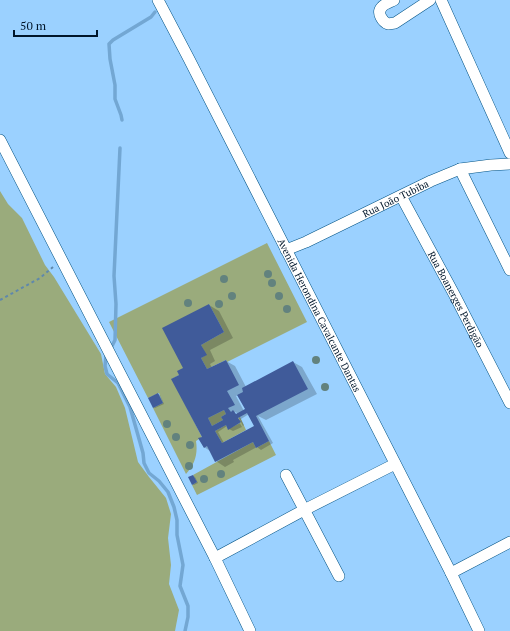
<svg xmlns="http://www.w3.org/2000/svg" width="510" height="631" font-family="'PT Serif',serif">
<rect width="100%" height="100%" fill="#9bd1ff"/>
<!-- green -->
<g fill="#9aab7c">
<path d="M0 191 8 204 22 218 45 265 54 277 101 354 105 374 116 387 125 408 138 462 149 477 166 498 171 514 168 538 171 565 169 584 179 610 175 631H0Z"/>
<path d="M267 243 307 322 227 362 226 360 207 369 201 358 206 355 201 345 224 332 209 304 183 368 179 375 172 379 202 437 196 441C198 454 195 464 186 474L153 408 163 403 159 393 148 398 109 322Z"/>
<path d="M224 410 226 414 221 417 223 420 212 426 208 418Z"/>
<path d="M240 417 246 430 222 443 215 431 226 425 228 429 240 423 238 418Z"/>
<path d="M269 441 276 455 197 495 192 485 197 482 193 475 253 442 256 448Z"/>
</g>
<!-- shadow -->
<g fill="#0003" fill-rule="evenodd">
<path d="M209 305 219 311 233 338 210 350 215 361 210 364 212 368 226 361 235 366 246 387 293 362 302 367 317 394 266 420 258 416 273 443 261 450 257 447 233 460 234 462 225 467 216 461 210 451 204 447 203 437 180 375 184 368ZM238 395 246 409 244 411 236 396ZM236 412 243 426 244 425 241 419 249 414 256 426 224 443 218 432 227 426 229 429 233 431 242 427 234 413Z"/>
<path d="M158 394 160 395 164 404 155 408 153 407Z"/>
<path d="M193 476 195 477 198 483 194 485 192 484Z"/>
</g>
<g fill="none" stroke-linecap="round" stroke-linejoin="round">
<!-- stream -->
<g stroke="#73a7d3" stroke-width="3.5">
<path d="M122 120 121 115 115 99V85L110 59 109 44 113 40 151 17 155 12"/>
<path d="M111 348 115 340 116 304 114 276 120 148"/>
<path d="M106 355 105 366 107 374 118 383 130 407 143 453 144 463 149 473 159 481 168 492 174 507 177 520V535L183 565 180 586 188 606V617L185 631"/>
</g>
</g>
<!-- building -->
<g fill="#405b9a" fill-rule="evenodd">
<path d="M209 304 224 332 201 345 207 355 201 358 207 369 226 360 239 385 227 391 235 405 228 408 231 412 233 410 236 414 245 409 237 395 243 392 242 388 293 361 308 389 256 416 269 441 256 448 253 442 215 462 207 446 204 448 198 438 202 437 171 379 179 375 177 371 183 368 162 328ZM224 410 226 414 221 417 223 420 212 426 208 418ZM247 413 254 426 222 443 215 431 226 425 228 430 241 422 238 418Z"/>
<path d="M158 393 163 403 153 408 148 398Z"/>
<path d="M193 475 197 482 192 485 188 477Z"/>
</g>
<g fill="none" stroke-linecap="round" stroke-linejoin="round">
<defs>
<g id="street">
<path id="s1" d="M158 0 189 59 451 573 479 631"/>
<path d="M394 0C390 2 384 4 382 7 376 13 383 22 388 24L395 23 430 0"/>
<path d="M441 0 510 153"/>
<path d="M0 140 215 558 250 631"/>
<path d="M460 169 510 270"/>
<path id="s2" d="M401 196 455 296 510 403"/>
<path id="s3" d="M286 250 306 242 431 181 460 169 491 165 510 164"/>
<path d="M286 475 339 576"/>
<path d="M215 558 304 510 395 464"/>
<path d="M451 573 510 542"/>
</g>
</defs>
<!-- street casing -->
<use href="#street" stroke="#005284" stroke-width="12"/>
<!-- path -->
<path stroke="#5f88ac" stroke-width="2" stroke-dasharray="3 3" stroke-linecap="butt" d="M0 300 40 278 53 267"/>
<!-- street -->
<use href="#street" stroke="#fff" stroke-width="11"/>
</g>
<!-- trees -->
<g fill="#62827e">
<circle cx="268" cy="274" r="4"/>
<circle cx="224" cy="279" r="4"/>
<circle cx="272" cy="283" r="4"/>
<circle cx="232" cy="296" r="4"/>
<circle cx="279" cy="296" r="4"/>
<circle cx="188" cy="303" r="4"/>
<circle cx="219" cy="304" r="4"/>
<circle cx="287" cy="309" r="4"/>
<circle cx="316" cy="360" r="4"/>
<circle cx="325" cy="387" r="4"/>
<circle cx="167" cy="424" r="4"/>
<circle cx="176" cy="437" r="4"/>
<circle cx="190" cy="445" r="4"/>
<circle cx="189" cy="466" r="4"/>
<circle cx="221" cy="474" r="4"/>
<circle cx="204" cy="479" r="4"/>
</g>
<g text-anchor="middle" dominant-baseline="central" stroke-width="4" stroke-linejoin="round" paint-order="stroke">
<!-- street labels -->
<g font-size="10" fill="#00162a" stroke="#9bd1ff">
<text stroke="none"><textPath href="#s3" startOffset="121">Rua João Tubiba</textPath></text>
<text stroke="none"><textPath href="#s2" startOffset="117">Rua Boanerges Perdigão</textPath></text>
<text stroke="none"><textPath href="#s1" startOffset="354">Avenida Herondina Cavalcante Dantas</textPath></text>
</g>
</g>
<!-- scale -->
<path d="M14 30v6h83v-6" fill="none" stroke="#00162a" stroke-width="2"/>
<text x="20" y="30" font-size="12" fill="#00162a" stroke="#9bd1ff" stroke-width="3" paint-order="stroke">50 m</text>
</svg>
